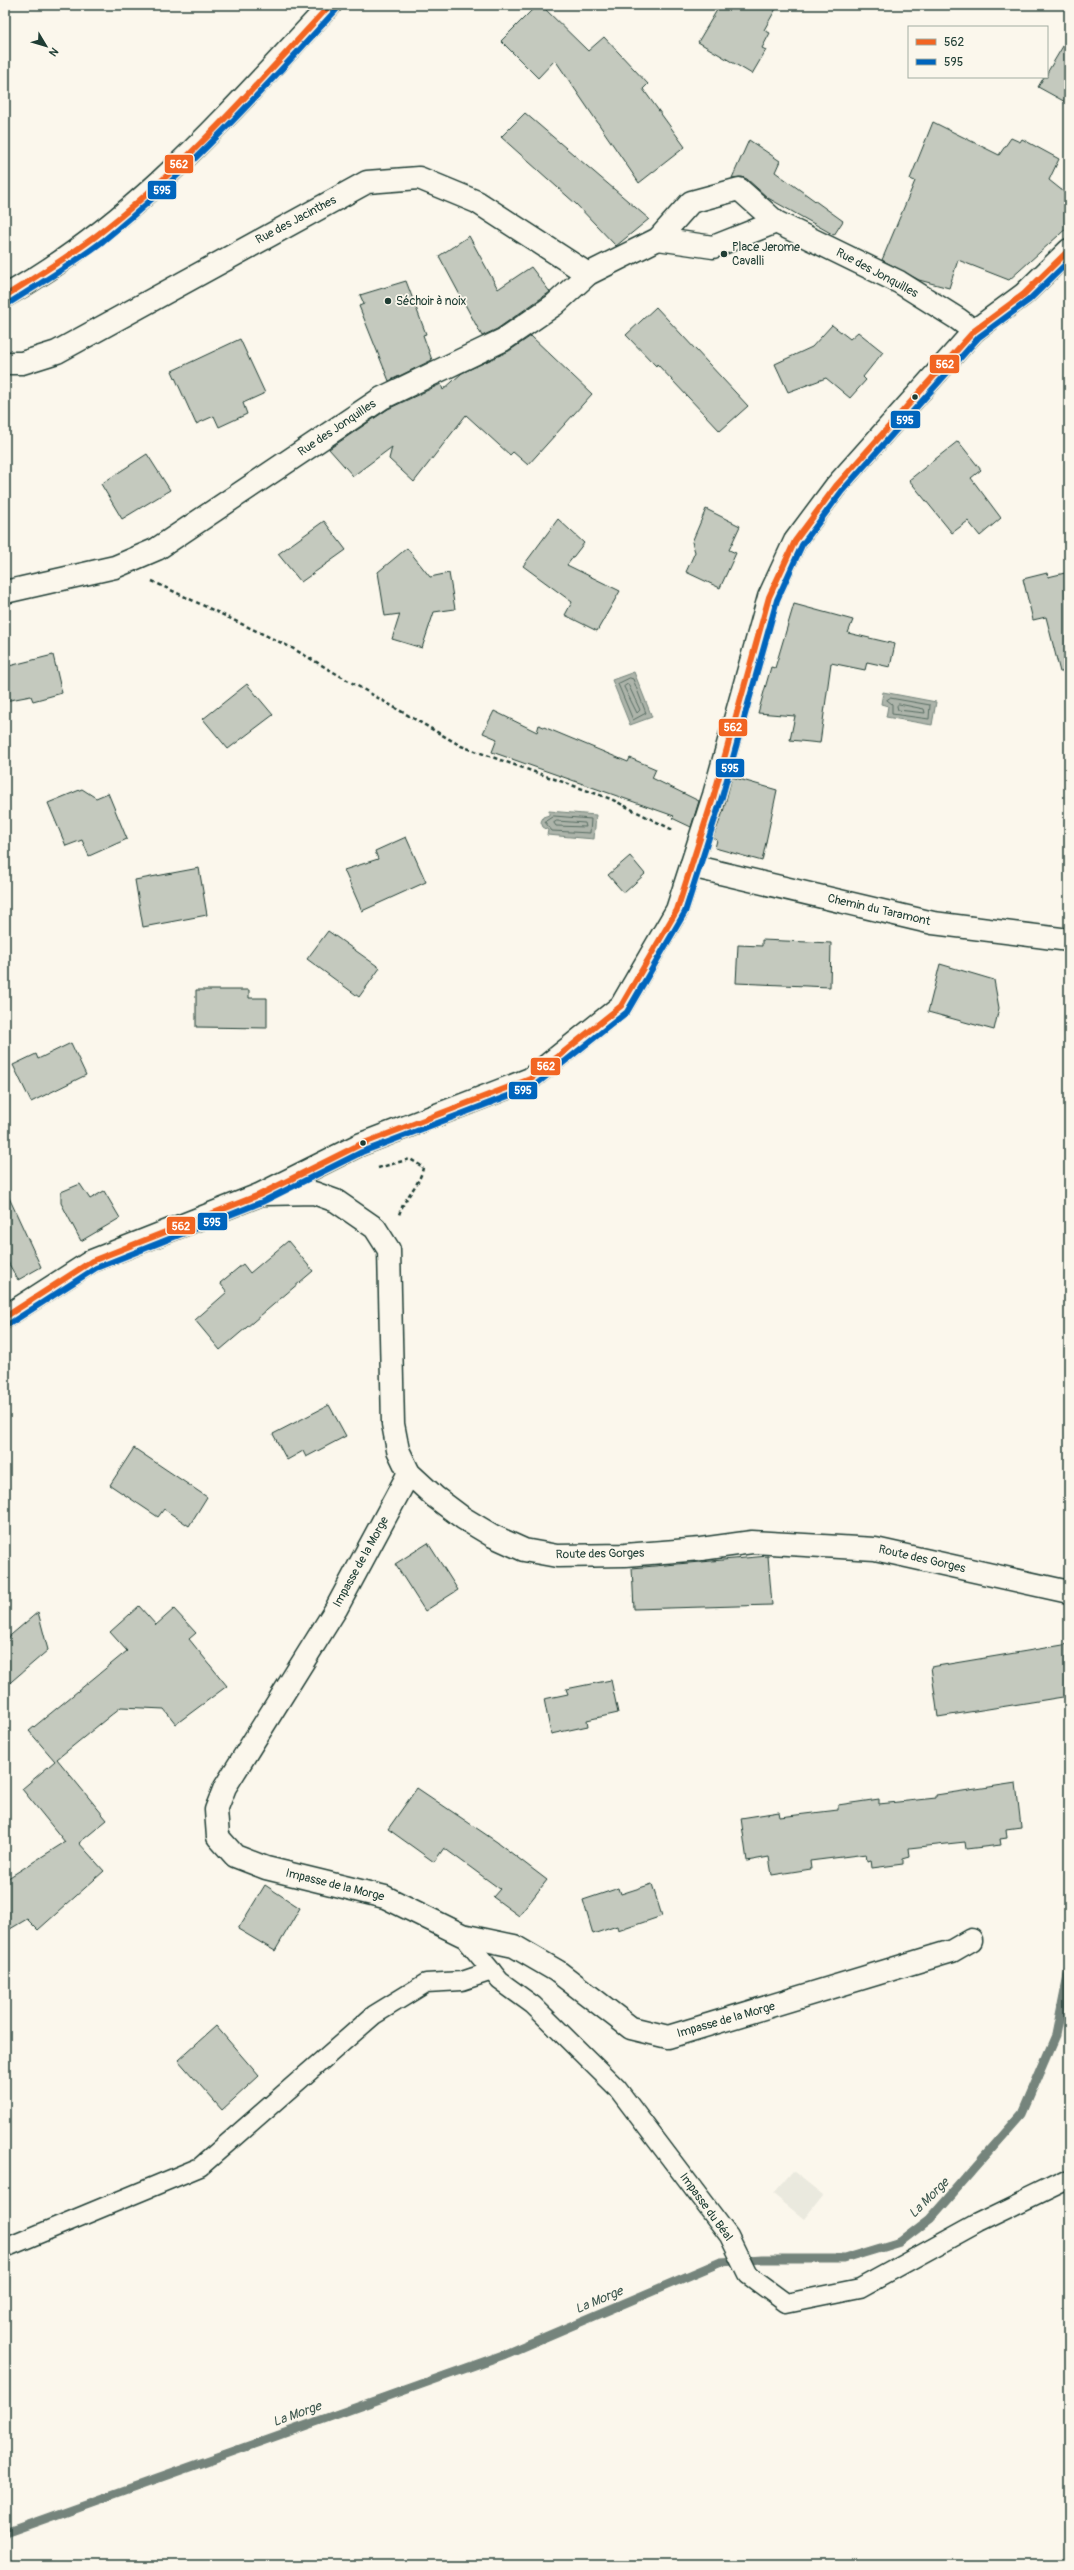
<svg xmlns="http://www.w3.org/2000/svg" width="1074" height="2570" font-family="Pangolin,sans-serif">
<rect width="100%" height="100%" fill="#fbf7ec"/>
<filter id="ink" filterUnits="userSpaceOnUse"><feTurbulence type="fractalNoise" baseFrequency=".025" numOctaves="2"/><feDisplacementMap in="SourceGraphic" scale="8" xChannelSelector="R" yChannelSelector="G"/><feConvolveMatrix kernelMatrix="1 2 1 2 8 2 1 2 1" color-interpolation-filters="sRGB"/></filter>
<g filter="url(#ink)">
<!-- built -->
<path fill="#eae9de" d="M793 2171 823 2195 804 2219 773 2194Z"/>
<!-- water -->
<g fill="#adb4aa" stroke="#74847b">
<path d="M634 672 652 717 630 725 612 680Z"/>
<path d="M883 692 936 702 932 725 886 717 888 706 881 704Z"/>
<path d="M549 811 596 815 594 839 547 835 548 830 543 827 541 822 543 817 549 815Z"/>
</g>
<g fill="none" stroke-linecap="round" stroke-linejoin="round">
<!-- shore -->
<g stroke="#586d63" stroke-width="1">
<path d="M630 678 633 679 646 713 633 720 618 684Z"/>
<path d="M628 684 640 710 637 713 624 687Z"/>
<path d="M890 698 930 705 929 719 892 714V704L887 700Z"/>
<path d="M899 704 924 709 925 713 898 710 897 706Z"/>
<path d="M554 816 591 819 590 833 552 831 545 822Z"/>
<path d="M557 821 585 823 586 827 556 826 554 823Z"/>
</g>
<!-- stream -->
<path stroke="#74847b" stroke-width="9" d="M5 2533 503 2355 721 2262 762 2259H844L900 2242 930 2219 1022 2114 1056 2035 1069 1970"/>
</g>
<!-- building -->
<g fill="#c4c9be" stroke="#1f3d34">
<path d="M537 5H541L588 51 604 37 648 84 643 89 685 147 639 183 555 60 538 78 501 41Z"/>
<path d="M720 5H778L764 30 770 33 762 48 766 50 752 74 698 42Z"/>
<path d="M1069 36V104L1038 87 1044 77H1047V73Z"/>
<path d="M525 113 649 219 616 246 576 204 501 137Z"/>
<path d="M933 122 999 155 1011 138 1020 142 1022 139 1059 159 1049 180 1069 196V226L1009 280 958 260 949 288 919 280 882 260 915 181 910 179Z"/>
<path d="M749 140 780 161 775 172 843 221 834 235 768 198 747 179 742 177 732 178Z"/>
<path d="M469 236 498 289 531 267 550 292 497 329 482 336 439 256Z"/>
<path d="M406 281 426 334 423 335 432 360 389 381 359 306 364 304 360 295Z"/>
<path d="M656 307 748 406 720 431 657 364 656 366 626 335Z"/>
<path d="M832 325 850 339 858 332 883 352 863 377 866 380 850 398 826 378 788 392 775 364 812 347Z"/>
<path d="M531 336 592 394 528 465 513 452 510 455 466 415 414 482 389 459 392 447 353 476 329 449 388 409 441 384 443 390 462 373 509 351Z"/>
<path d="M240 339 265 393 243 403 247 414 219 427 214 416 196 424 172 371Z"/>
<path d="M958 441 981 470 971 478 1001 518 980 536 968 521 952 533 909 480Z"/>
<path d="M147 454 170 490 122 519 101 484Z"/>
<path d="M706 509 740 526 729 550 736 553 720 588 686 572 695 552 692 542Z"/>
<path d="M558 519 584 543 567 565 620 591 597 631 565 615 572 602 523 566Z"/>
<path d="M324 521 346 550 301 582 278 554Z"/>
<path d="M407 548 430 577 449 573 455 609 434 612 422 648 392 639 400 614 385 616 378 572Z"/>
<path d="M1069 572V671L1060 672 1046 617 1033 620 1023 579 1047 573 1048 577Z"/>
<path d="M794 604 853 620 848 633 895 644 890 667 867 662 865 670 831 663 820 743 790 740 795 716 758 713 771 667 775 668Z"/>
<path d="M53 655 62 693 33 701 31 696 5 701V667Z"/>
<path d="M247 684 273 715 228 749 203 719Z"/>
<path d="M494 711 537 732 539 725 628 762 630 758 656 769 652 778 699 801 691 827 672 818 674 816 492 752 497 739 483 733Z"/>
<path d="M732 777 777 790 762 861 715 848 717 840 713 838 723 812Z"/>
<path d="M82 789 96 798 108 793 127 839 89 856 82 840 66 846 48 803Z"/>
<path d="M406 837 426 882 362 911 344 870 378 859 375 851Z"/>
<path d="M630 856 645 874 624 893 608 875Z"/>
<path d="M199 868 207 915 143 927 135 880Z"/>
<path d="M328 931 380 968 359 997 307 959Z"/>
<path d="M762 940 831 943 830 987 736 983 738 945 762 946Z"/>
<path d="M940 964 994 980 999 1008 994 1030 928 1012Z"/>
<path d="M196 990H249V998H267V1028L196 1027Z"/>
<path d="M71 1043 86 1075 31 1102 13 1065 36 1054 38 1059Z"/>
<path d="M80 1184 90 1199 104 1191 120 1218 81 1241 61 1203V1192Z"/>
<path d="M5 1189 41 1267 18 1280 5 1257Z"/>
<path d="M288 1241 313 1271 220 1350 195 1320 227 1292 220 1283 243 1264 250 1273Z"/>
<path d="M329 1405 346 1436 306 1457 303 1451 287 1460 273 1434Z"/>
<path d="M134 1448 207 1497 189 1526 164 1509 158 1517 110 1485Z"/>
<path d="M428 1543 458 1590 425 1611 395 1564Z"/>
<path d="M768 1556 772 1605 634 1609 632 1568Z"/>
<path d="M139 1606 156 1625 174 1609 196 1633 189 1639 227 1686 176 1724 164 1709 121 1707 57 1759 107 1820 79 1843 104 1871 38 1930 27 1919 5 1932V1880L65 1842 22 1789 55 1761 29 1731 127 1651 110 1632Z"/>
<path d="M38 1612 48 1650 5 1687V1640Z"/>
<path d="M1069 1644V1696L938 1717 931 1667Z"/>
<path d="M611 1680 618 1713 587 1720 588 1726 551 1734 544 1699 568 1694 566 1689Z"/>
<path d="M1016 1783 1021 1827 1006 1829 1007 1838 1000 1839 1001 1845 966 1849 965 1842 909 1848 910 1857 903 1859V1864L872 1868 871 1860 867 1861 866 1854 810 1861 811 1869 772 1875 769 1857 747 1861 741 1818 779 1812 780 1817 838 1810V1805L879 1799V1804L936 1798V1795Z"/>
<path d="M417 1788 497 1842 547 1880 519 1916 493 1897 500 1889 444 1848 434 1862 388 1829Z"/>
<path d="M652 1884 662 1916 618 1931 617 1926 593 1934 583 1900 619 1888 621 1894Z"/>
<path d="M265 1885 300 1908 275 1951 238 1929Z"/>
<path d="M216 2026 259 2076 222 2110 178 2060Z"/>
</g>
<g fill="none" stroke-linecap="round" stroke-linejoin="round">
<defs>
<g id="lane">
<path d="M462 1935 500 1981 533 2005 617 2088 729 2236 748 2275 786 2303 860 2288 978 2223 1069 2179"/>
<path d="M5 2248 200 2167 374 2015 426 1983 462 1981 492 1971"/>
</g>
<g id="street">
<path d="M658 239 713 247 776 222"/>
<path d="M5 363H22L57 352 367 182 419 178 477 202 588 274"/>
<path d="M5 592 115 567 157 549 382 398 503 340 554 305 588 274 658 239 691 202 739 189 776 222 899 282 958 319 974 331"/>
<path d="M691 866 933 923 1069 940"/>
<path d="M266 1194 314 1193 336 1201 375 1228 389 1250 393 1424 398 1450 409 1473 435 1497 463 1518 493 1536 524 1550 557 1556 625 1555 701 1549 752 1542 875 1549 1069 1592"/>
<path d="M5 1317 92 1261 259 1195 359 1145 530 1079 621 1006 677 910 714 795 769 597 795 541 836 486 974 331 1024 294 1069 250"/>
<path d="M409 1473 336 1609 225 1787 216 1810 218 1837 235 1856 266 1868 385 1897 462 1935 514 1946 557 1971 631 2028 668 2037 952 1951 971 1940"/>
</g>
<path id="primary" d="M5 296C135 224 230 112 330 5"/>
</defs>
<!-- lane casing -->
<use href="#lane" stroke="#1f3d34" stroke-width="21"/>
<!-- street casing -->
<use href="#street" stroke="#1f3d34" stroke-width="25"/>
<!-- primary casing -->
<use href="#primary" stroke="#1f3d34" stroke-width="25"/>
<!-- path -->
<g stroke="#1f3d34" stroke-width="2.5" stroke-dasharray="4 3" stroke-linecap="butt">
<path d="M5 13 8 5"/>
<path d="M152 581 292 648 461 746 611 799 673 830"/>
<path d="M378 1168 410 1159 423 1167C421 1184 404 1197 399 1215"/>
</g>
<!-- lane -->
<use href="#lane" stroke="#fbf7ec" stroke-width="18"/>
<!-- street -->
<use href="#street" stroke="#fbf7ec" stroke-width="22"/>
<!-- primary -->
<use href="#primary" stroke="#fbf7ec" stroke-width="22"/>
<defs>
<g id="bus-1">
<path d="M5 296C36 277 66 258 96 236 183 170 256 85 330 5"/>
<path d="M5 1317 92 1261 259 1195 359 1145 530 1079 621 1006 677 910 714 795 769 597 795 541 836 486 974 331 1024 294 1069 250"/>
</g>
<g id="bus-2">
<path d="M9 303C41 283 73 264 103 241 188 172 262 91 336 10"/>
<path d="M9 1324 96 1268 262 1202 362 1152 534 1086 627 1012 685 912 722 797 777 600 802 545 842 491 979 337 1029 300 1069 261"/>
</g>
</defs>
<!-- bus-1 casing -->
<use href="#bus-1" stroke="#fbf7ec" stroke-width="9"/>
<!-- bus-2 casing -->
<use href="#bus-2" stroke="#fbf7ec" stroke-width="9"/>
<!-- bus-1 -->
<use href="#bus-1" stroke="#f26522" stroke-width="6"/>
<!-- bus-2 -->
<use href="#bus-2" stroke="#0065bd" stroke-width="6"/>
</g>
</g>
<!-- markers -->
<g fill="#1f3d34" stroke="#fbf7ec" stroke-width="1.5">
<circle cx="724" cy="254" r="4"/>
<circle cx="388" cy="301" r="4"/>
<circle cx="915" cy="397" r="3.5"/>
<circle cx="363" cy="1143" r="3.5"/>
</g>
<g text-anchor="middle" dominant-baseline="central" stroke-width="3.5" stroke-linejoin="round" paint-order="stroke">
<!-- street labels -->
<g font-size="12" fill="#1f3d34" stroke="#fbf7ec">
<text transform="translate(296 220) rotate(-28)">Rue des Jacinthes</text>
<text transform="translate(877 273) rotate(28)">Rue des Jonquilles</text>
<text transform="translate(337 428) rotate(-34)">Rue des Jonquilles</text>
<text transform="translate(879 910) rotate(13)">Chemin du Taramont</text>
<text transform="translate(600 1554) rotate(-1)">Route des Gorges</text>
<text transform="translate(922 1559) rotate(13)">Route des Gorges</text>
<text transform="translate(361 1562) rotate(-61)">Impasse de la Morge</text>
<text transform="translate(335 1885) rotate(14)">Impasse de la Morge</text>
<text transform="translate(726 2020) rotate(-16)">Impasse de la Morge</text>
<text transform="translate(706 2207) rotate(54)">Impasse du Béal</text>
</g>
<!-- poi labels -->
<g font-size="12" fill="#1f3d34" stroke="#fbf7ec" text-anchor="start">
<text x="732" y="247">Place Jerome<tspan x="732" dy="14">Cavalli</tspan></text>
<text x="396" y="301">Séchoir à noix</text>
</g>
<!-- water labels -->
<g font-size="13" font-style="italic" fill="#425b52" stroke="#fbf7ec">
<text transform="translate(929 2198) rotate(-45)">La Morge</text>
<text transform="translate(599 2300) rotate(-23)">La Morge</text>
<text transform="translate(297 2414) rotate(-20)">La Morge</text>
</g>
</g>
<g stroke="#fbf7ec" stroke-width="1.5">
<rect x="164" y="154" width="30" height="20" rx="4" fill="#f26522"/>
<rect x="147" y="180" width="30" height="20" rx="4" fill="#0065bd"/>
<rect x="929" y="354" width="31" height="20" rx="4" fill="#f26522"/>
<rect x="890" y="410" width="31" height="19" rx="4" fill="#0065bd"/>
<rect x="718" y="718" width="30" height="19" rx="4" fill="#f26522"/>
<rect x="715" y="758" width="30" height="20" rx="4" fill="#0065bd"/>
<rect x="530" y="1057" width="31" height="19" rx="4" fill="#f26522"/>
<rect x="508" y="1081" width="30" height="19" rx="4" fill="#0065bd"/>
<rect x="197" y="1212" width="31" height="19" rx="4" fill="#0065bd"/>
<rect x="166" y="1216" width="30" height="19" rx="4" fill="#f26522"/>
</g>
<g font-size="11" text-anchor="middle" font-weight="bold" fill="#fff">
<text x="179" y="168">562</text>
<text x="162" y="194">595</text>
<text x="945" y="368">562</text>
<text x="905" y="424">595</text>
<text x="733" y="731">562</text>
<text x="730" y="772">595</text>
<text x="546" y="1070">562</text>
<text x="523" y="1094">595</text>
<text x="212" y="1226">595</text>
<text x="181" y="1230">562</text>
</g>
<!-- margin -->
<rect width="1074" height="2570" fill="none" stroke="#fbf7ec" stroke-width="20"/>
<rect x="10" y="10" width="1054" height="2550" fill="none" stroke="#1f3d34" stroke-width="1.5" filter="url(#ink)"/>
<!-- legend -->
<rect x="908" y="26" width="140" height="52" fill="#fbf7ec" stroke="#a3ada2"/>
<rect x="916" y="39" width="20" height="6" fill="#f26522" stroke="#a3ada2"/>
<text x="944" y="46" font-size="12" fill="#1f3d34">562</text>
<rect x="916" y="59" width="20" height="6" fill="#0065bd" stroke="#a3ada2"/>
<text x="944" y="66" font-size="12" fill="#1f3d34">595</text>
<!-- north arrow -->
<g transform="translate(46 46) rotate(128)" stroke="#fbf7ec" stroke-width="3" paint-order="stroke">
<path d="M0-3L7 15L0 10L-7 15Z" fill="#1f3d34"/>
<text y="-6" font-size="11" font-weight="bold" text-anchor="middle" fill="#1f3d34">N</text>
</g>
</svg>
